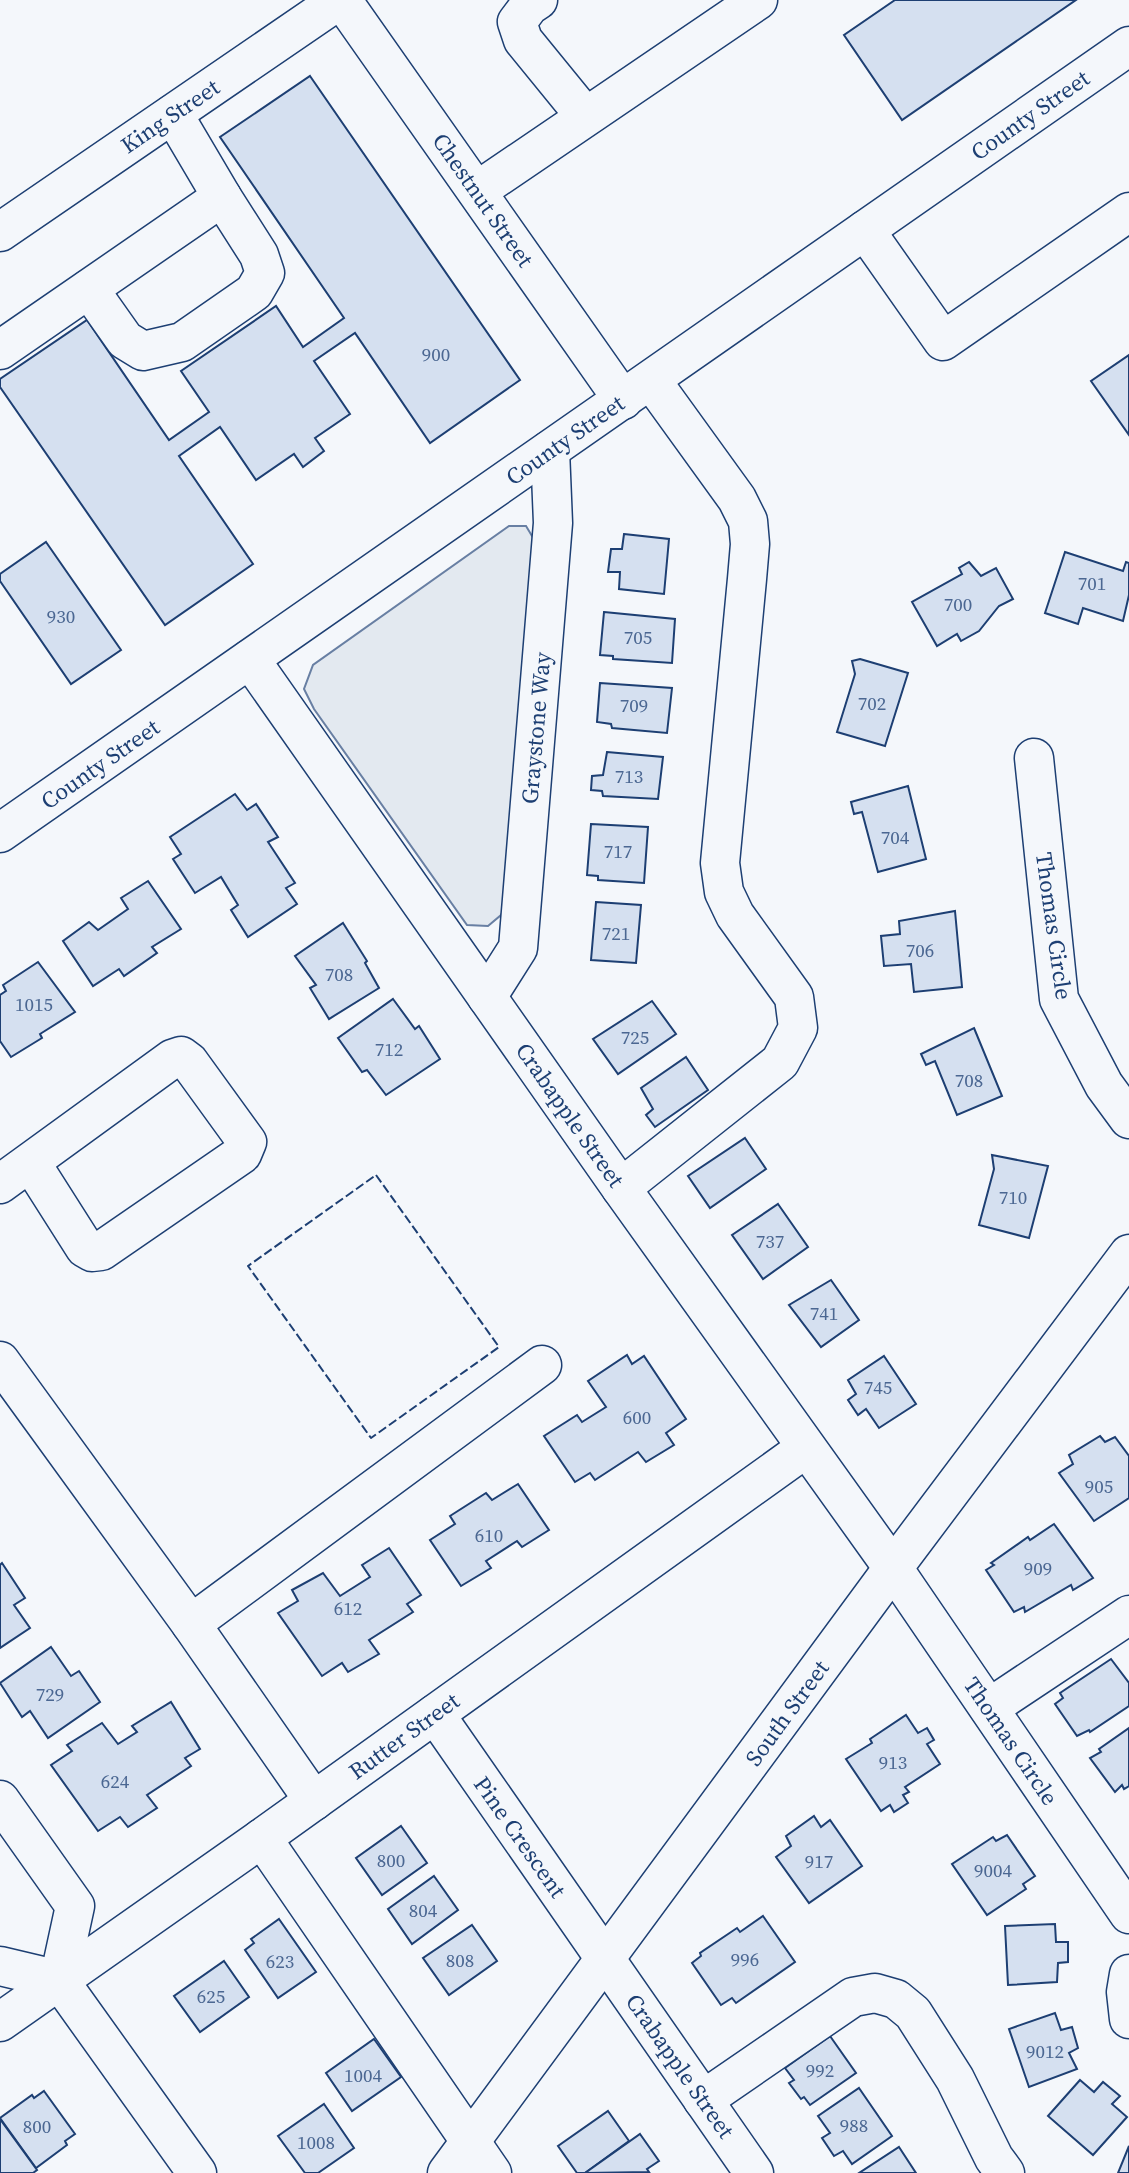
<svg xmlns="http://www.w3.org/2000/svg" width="1129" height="2173" font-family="'Source Serif 4',serif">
<rect width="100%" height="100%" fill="#f4f7fb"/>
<!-- green -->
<path fill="#e3e9f0" stroke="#687fa3" stroke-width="2" d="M509 526H526L535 541 510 897 501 915 488 926 467 925 314 709 304 689 313 665Z"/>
<!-- building -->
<g fill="#d5e0f0" stroke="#1d3f73" stroke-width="2">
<path d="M895 0H1076L902 120 844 35Z"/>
<path d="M310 76 520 380 430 443 355 333 314 361 350 414 315 438 324 451 303 467 294 454 256 480 220 427 179 456 253 564 165 625 0 387V379L87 320 169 440 209 412 181 371 276 306 303 347 344 318 220 137Z"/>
<path d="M1129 355V435L1091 381Z"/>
<path d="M624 534 669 539 664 594 619 589 620 572H608L611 549H622Z"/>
<path d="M46 542 121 650 71 684 0 581V574Z"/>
<path d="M1065 552 1123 571 1126 562 1129 563V595L1123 621 1083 608 1078 624 1045 613Z"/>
<path d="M969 562 981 576 996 568 1013 599 999 606 979 631 961 641 957 634 937 646 912 602 962 574 959 568Z"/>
<path d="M604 612 675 619 672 663 613 659V656L600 655Z"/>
<path d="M860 659 908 673 885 746 837 732 855 674 852 661Z"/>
<path d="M600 683 672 688 667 733 612 728 611 724 597 722Z"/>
<path d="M607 752 663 757 658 799 603 796 602 791 591 790 592 776 603 775Z"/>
<path d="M908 786 926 859 878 872 862 812 854 814 851 802Z"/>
<path d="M235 794 247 810 256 804 278 837 268 842 295 883 286 888 297 904 248 937 231 910 238 905 221 877 195 893 173 859 181 854 170 837Z"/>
<path d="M591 824 648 827 644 883 598 880V876L587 875Z"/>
<path d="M148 881 181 929 152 947 157 953 124 976 119 969 93 986 63 941 89 922 98 930 128 909 121 898Z"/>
<path d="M596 902 641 905 636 963 591 960Z"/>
<path d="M955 911 962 987 914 992 911 964 884 966 881 936 900 934 899 921Z"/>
<path d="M343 923 367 961 365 963 379 988 329 1019 310 988 316 985 295 956Z"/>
<path d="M38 962 75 1012 40 1034 42 1038 11 1057 0 1041V995L6 991 3 985Z"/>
<path d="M393 999 415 1029 419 1026 440 1059 386 1095 367 1070 362 1072 338 1038Z"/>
<path d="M652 1001 676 1034 618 1074 593 1039Z"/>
<path d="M974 1028 1002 1096 957 1115 935 1061 926 1065 921 1054Z"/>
<path d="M686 1057 708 1090 655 1127 646 1115 653 1109 641 1088Z"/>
<path d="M745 1138 766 1169 710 1208 688 1176Z"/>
<path d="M992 1155 1048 1166 1029 1238 979 1225 994 1169Z"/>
<path d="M778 1204 808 1247 763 1279 732 1235Z"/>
<path d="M831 1280 859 1320 821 1347 789 1305Z"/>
<path d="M627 1355 632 1364 644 1356 686 1419 666 1433 674 1445 646 1462 638 1452 595 1480 590 1473 575 1482 544 1436 577 1415 582 1422 606 1407 588 1381Z"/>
<path d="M884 1356 916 1404 879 1428 866 1409 858 1415 848 1400 856 1394 848 1380Z"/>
<path d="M1100 1436 1105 1442 1115 1437 1129 1456V1498L1094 1521 1059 1473 1073 1464 1069 1455Z"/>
<path d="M518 1484 549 1530 522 1547 517 1541 486 1561 491 1568 461 1586 430 1540 455 1524 450 1516 486 1493 492 1500Z"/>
<path d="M1054 1524 1093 1578 1073 1590 1071 1585 1025 1612 1024 1607 1014 1612 986 1570 994 1565 991 1563 1028 1537 1030 1540Z"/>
<path d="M389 1548 421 1595 407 1604 413 1612 369 1640 379 1654 348 1672 342 1663 322 1676 278 1613 298 1601 292 1590 323 1573 340 1596 370 1577 362 1565Z"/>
<path d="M2 1563 25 1598 14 1605 30 1628 0 1648V1565Z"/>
<path d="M51 1647 71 1676 79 1671 100 1702 48 1738 30 1711 22 1717 0 1683Z"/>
<path d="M1111 1659 1129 1683V1706L1090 1732 1089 1730 1077 1736 1055 1704 1063 1698 1060 1693Z"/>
<path d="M171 1702 200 1749 185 1758 191 1766 147 1795 157 1808 128 1827 120 1817 98 1831 51 1765 72 1751 67 1745 102 1723 118 1744 137 1732 132 1726Z"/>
<path d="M906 1715 918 1733 927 1728 934 1740 927 1744 940 1764 905 1787 909 1792 903 1795 908 1803 894 1812 890 1805 881 1811 846 1759 872 1743 870 1739Z"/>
<path d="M1129 1728V1786L1124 1789 1122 1785 1115 1792 1090 1758 1101 1752 1099 1749Z"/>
<path d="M814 1816 821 1827 830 1820 862 1866 809 1903 776 1857 791 1846 786 1836Z"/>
<path d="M401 1826 427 1863 382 1895 356 1858Z"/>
<path d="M1007 1835 1035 1876 1023 1884 1026 1889 987 1915 952 1864 993 1837 996 1841Z"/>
<path d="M434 1876 458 1910 412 1944 388 1909Z"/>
<path d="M763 1916 795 1962 736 2003 732 1998 721 2005 692 1963 701 1956 700 1953 737 1928 740 1932Z"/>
<path d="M279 1919 316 1972 278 1998 245 1950 254 1943 251 1939Z"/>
<path d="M1055 1924 1056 1942H1068V1962L1058 1963 1057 1982 1008 1985 1005 1926Z"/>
<path d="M472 1925 497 1961 449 1995 423 1958Z"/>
<path d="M224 1961 249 1997 200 2032 174 1996Z"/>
<path d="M1055 2013 1061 2030 1072 2027 1078 2048 1069 2053 1077 2069 1029 2087 1009 2029Z"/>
<path d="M830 2036 856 2073 810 2105 804 2097 801 2099 789 2083 794 2080 785 2068Z"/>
<path d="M374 2039 401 2077 352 2111 326 2073Z"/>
<path d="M1080 2080 1094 2092 1103 2082 1120 2096 1112 2104 1127 2117 1093 2155 1048 2116Z"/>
<path d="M859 2088 892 2136 852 2164 843 2151 834 2156 822 2138 830 2133 818 2116Z"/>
<path d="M44 2091 75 2134 65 2141 67 2145 36 2168 0 2118 32 2095 34 2098Z"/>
<path d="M324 2104 354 2148 318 2173H305L278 2136Z"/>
<path d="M608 2111 629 2141 585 2173H577L558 2146Z"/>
<path d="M0 2119 37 2170 33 2173H0Z"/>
<path d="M640 2134 659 2161 647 2169 649 2172 585 2173Z"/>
<path d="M1129 2146V2173H1118Z"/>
<path d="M899 2147 916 2173H859Z"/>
</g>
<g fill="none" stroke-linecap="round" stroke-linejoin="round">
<defs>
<g id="minor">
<path d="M342 0 623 400"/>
<path d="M538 0 529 6 517 22 523 40 585 116"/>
<path d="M477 191 758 0"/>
<path d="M865 230 943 341 1129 212"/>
<path d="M0 232 339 0"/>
<path d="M89 289 125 340 143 351 182 342 254 292 265 273 259 255 222 197"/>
<path d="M0 350 222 197 173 114"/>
<path d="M250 659 621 1188 893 1568 1129 1914"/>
<path d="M1034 758 1059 999 1104 1085 1129 1119"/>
<path d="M0 833 1129 46"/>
<path d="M487 997 518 948 553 523 550 450"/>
<path d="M0 1184 172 1059 181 1056 189 1062 247 1142 242 1154 101 1251 92 1252 85 1248 31 1163"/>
<path d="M621 1188 780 1062 798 1028 794 997 735 915 724 892 720 863 747 579 750 544 748 521 737 499 651 380"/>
<path d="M0 1361 191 1624 314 1801"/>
<path d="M191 1624 542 1365"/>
<path d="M989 1708 1129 1615"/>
<path d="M435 1714 754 2173"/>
<path d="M0 1800 75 1906 59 1980"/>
<path d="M262 1838 492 2173"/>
<path d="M0 1966 59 1980 197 2173"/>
<path d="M1129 1974 1126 1992 1129 2019"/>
<path d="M0 2022 262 1838 806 1448"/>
<path d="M703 2100 853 1997 875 1993 896 1999 913 2013 955 2079 994 2158 1005 2173"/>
<path d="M447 2173 893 1568 1129 1254"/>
</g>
</defs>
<!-- minor casing -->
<use href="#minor" stroke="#1d3f73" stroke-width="41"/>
<!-- minor -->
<use href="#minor" stroke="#f4f7fb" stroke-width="38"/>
<!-- fence -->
<path stroke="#1d3f73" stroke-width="2" stroke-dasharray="9 3.5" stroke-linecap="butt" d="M376 1175 499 1347 371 1438 248 1266Z"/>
</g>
<g text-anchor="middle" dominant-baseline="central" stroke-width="5" stroke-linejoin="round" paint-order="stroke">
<!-- number labels -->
<g font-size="19" fill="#4b6792">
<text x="436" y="354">900</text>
<text x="1092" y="583">701</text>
<text x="958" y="604">700</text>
<text x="61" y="616">930</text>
<text x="638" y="637">705</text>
<text x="872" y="703">702</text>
<text x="634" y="705">709</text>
<text x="629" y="776">713</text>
<text x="895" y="837">704</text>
<text x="618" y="851">717</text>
<text x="616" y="933">721</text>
<text x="920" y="950">706</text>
<text x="339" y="974">708</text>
<text x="34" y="1004">1015</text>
<text x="635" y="1037">725</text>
<text x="389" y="1049">712</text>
<text x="969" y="1080">708</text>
<text x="1013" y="1197">710</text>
<text x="770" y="1241">737</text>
<text x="824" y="1313">741</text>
<text x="878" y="1387">745</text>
<text x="637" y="1417">600</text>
<text x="1099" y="1486">905</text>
<text x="489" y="1535">610</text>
<text x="1038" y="1568">909</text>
<text x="348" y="1608">612</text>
<text x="50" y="1694">729</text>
<text x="893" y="1762">913</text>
<text x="115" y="1781">624</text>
<text x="391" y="1860">800</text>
<text x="819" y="1861">917</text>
<text x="993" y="1870">9004</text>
<text x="423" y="1910">804</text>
<text x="745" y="1959">996</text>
<text x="460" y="1960">808</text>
<text x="280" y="1961">623</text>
<text x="211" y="1996">625</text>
<text x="1045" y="2051">9012</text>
<text x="820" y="2070">992</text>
<text x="363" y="2075">1004</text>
<text x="854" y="2125">988</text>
<text x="37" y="2126">800</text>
<text x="316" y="2142">1008</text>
</g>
<!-- street labels -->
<g font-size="23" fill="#1d3f73" stroke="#f4f7fb">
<text transform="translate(1030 115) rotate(-35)">County Street</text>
<text transform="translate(170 116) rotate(-34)">King Street</text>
<text transform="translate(483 200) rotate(55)">Chestnut Street</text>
<text transform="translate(565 440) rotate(-35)">County Street</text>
<text transform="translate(536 728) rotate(-85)">Graystone Way</text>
<text transform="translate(100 764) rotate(-35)">County Street</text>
<text transform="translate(1054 926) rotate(82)">Thomas Circle</text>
<text transform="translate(570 1115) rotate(55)">Crabapple Street</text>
<text transform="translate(787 1713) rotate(-54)">South Street</text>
<text transform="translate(404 1736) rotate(-36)">Rutter Street</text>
<text transform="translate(1011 1741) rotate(56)">Thomas Circle</text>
<text transform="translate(520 1837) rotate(55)">Pine Crescent</text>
<text transform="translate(680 2066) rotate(55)">Crabapple Street</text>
</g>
</g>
</svg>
